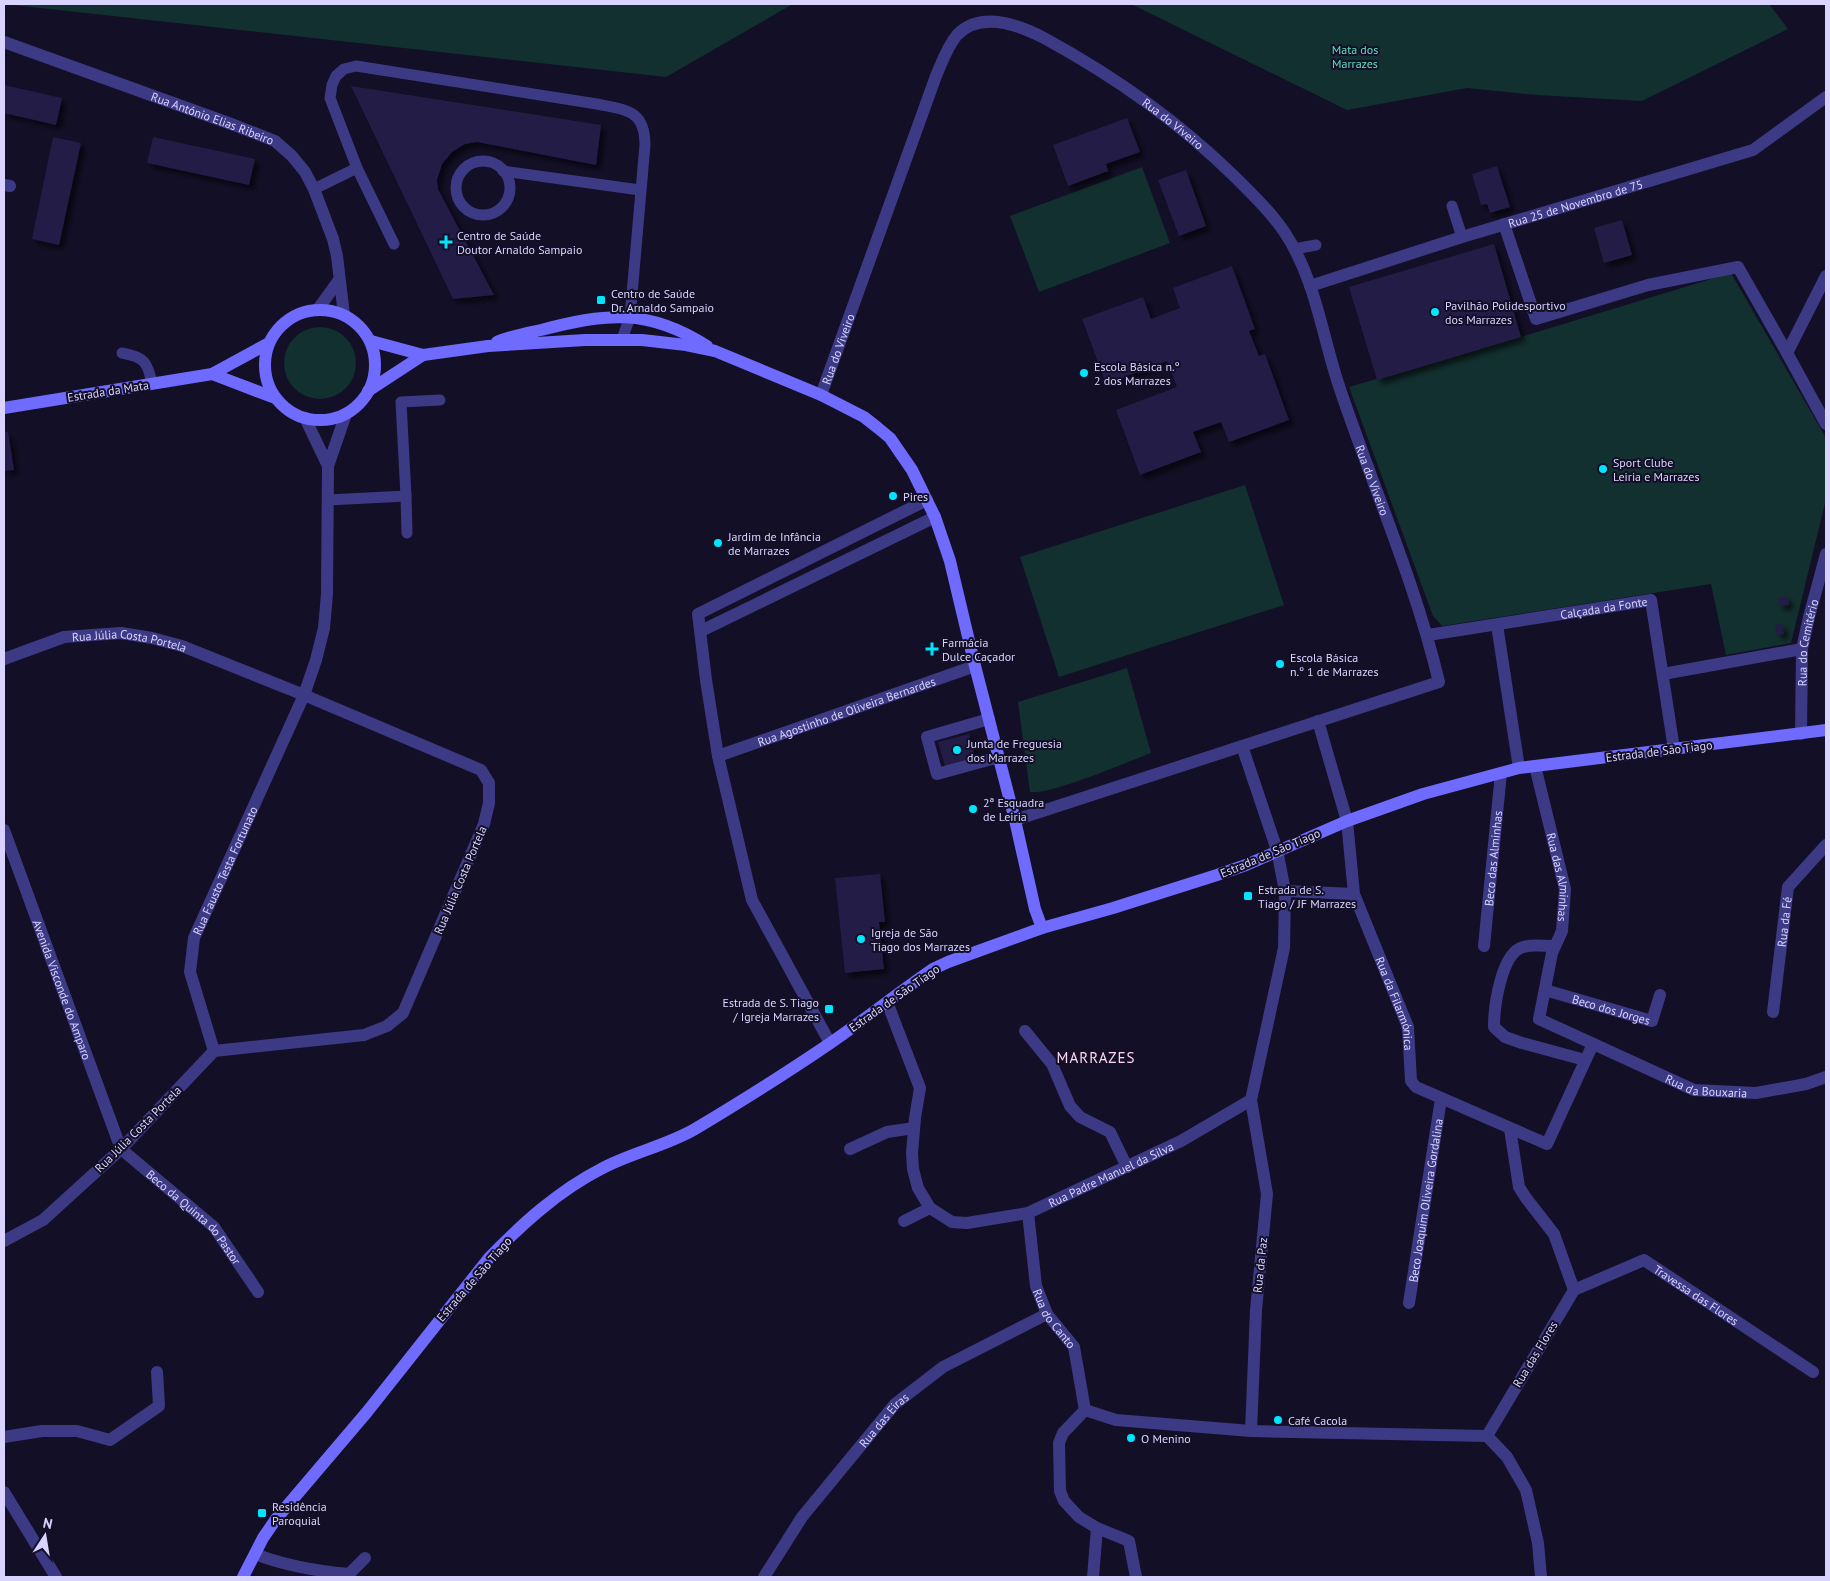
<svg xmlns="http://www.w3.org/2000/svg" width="1830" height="1581" font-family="'PT Sans',sans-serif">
<defs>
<filter id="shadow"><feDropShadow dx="4.5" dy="4.5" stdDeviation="2.5" flood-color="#0009"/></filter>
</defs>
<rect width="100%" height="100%" fill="#130f26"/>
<!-- green -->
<g fill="#12302f">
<path d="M4 4H793L666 77Z"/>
<path d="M1131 4H1769L1788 29 1642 101 1537 95 1467 88 1347 110Z"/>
<path d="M1142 167 1170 243 1039 292 1010 216Z"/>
<path d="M1731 273 1826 438V499L1791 643 1726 655 1711 584 1442 626 1433 616 1349 387 1521 337Z"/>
<circle cx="320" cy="363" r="36"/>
<path d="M1245 485 1284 605 1059 677 1020 557Z"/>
<path d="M1127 668 1151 753C1130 761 1048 796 1030 792L1018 702Z"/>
</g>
<!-- building -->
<g fill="#241b47" filter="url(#shadow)">
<path d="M4 85 62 98 56 125 4 113Z"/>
<path d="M351 86 601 125 596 165 477 142 465 144 452 152 442 164 437 180 438 189 494 295 453 299Z"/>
<path d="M1127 118 1140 152 1106 164 1108 171 1068 186 1053 145Z"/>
<path d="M53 137 81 143 59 245 32 239Z"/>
<path d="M153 137 255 159 249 185 147 163Z"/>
<path d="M1497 166 1510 207 1490 213 1487 204 1481 205 1472 174Z"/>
<path d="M1186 170 1206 226 1179 236 1158 180Z"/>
<path d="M1622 220 1632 255 1604 263 1594 228Z"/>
<path d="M1494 244 1521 337 1377 380 1349 287Z"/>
<path d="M1232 266 1255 329 1249 331 1259 356 1265 354 1289 420 1229 442 1221 422 1193 432 1201 452 1140 475 1116 410 1177 387 1167 361 1106 384 1082 319 1143 297 1151 319 1180 308 1173 288Z"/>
<path d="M4 432H8L14 470 4 471Z"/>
<path d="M1787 596 1789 605 1779 606 1778 598Z"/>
<path d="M1782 624 1784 634 1777 635 1775 625Z"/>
<path d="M969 734 975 757 945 766 938 742Z"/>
<path d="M880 874 885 922H879L884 969 845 973 835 878Z"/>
</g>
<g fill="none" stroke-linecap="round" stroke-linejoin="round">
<!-- service -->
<g stroke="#3d3a85" stroke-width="11">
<circle cx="483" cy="188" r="27"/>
<path d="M357 168 394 244"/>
<path d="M503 171 640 190"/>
<path d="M314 189 357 168 330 98 332 85 336 76 344 69 356 66 597 104C626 110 645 110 645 145L630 317 622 339"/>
<path d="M1452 206 1462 237"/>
<path d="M1294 249 1316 245"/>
<path d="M122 353C145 357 148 363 152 384"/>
<path d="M406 496 407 533"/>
<path d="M328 500 406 496 401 402 440 400"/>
</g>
<!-- minor -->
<g stroke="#3d3a85" stroke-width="12">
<path id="s1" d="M4 42 234 125 275 141 292 156 305 172 314 189 333 239 337 256 344 315"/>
<path d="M4 185 10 186"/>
<path d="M1504 224 1536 319 1648 285 1738 267 1787 353"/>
<path d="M1826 276 1787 353 1826 424"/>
<path id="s2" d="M1310 286 1462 237 1753 150 1826 97"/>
<path d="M318 309 339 280"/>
<path id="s3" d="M821 395 936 76C942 62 947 47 957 35 981 10 1019 25 1044 38 1114 76 1178 121 1235 177 1253 195 1271 212 1285 233 1315 278 1322 335 1339 386 1372 485 1415 581 1439 682L1015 820"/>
<path d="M305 418 328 466"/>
<path d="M1497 625 1519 768"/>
<path d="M701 631 935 517"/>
<path id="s4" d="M1428 635 1651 600 1674 749"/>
<path id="s5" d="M4 659 64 637 121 633 152 638 182 646 304 695 481 770 489 783V803L484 824 403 1013 387 1026 364 1035 214 1051 121 1149 43 1220 4 1241"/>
<path d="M1663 674 1802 649"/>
<path d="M989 719 927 737 937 774 999 757"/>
<path id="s6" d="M1318 721 1347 821 1354 894 1408 1027 1411 1081 1416 1087 1547 1144 1593 1044"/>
<path id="s7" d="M1801 734 1802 649 1809 617 1826 554"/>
<path id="s8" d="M718 756 975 666"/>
<path id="s9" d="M1535 766 1565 889 1562 931 1552 953 1539 1019 1694 1090 1756 1093 1806 1084 1826 1077"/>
<path id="s10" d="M4 830 121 1149 214 1227 258 1292"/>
<path d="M1285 891 1354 894"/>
<path id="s11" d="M1484 946 1501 773"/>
<path d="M1555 946C1544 946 1533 944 1523 947 1501 953 1494 1007 1494 1027L1505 1037 1522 1043 1585 1060"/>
<path id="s12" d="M1545 990 1652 1021 1660 995"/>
<path id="s13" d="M887 1002 920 1088 915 1118 912 1153 913 1169 918 1188 930 1208 952 1222 967 1223 1028 1213 1181 1141 1251 1100 1284 948 1285 891 1277 850 1242 746"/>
<path id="s14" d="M1773 1012 1788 887 1826 845"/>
<path d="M1025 1031 1052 1064 1070 1106 1080 1117 1110 1132 1127 1167"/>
<path d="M830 1043 752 900 718 756 706 680 698 614 927 500"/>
<path id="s15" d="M214 1051 190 972 194 938 304 695 316 660 324 628 327 594 328 466 346 414"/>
<path d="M1251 1100 1267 1194 1256 1310 1251 1431"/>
<path d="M1510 1129 1519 1187 1526 1198 1554 1234 1574 1290 1487 1436 1507 1457 1526 1490 1538 1543 1541 1577"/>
<path d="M850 1149 887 1132 914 1128"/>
<path id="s16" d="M1028 1213 1036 1286 1047 1314 1074 1347 1085 1410 1116 1420 1251 1431 1487 1436"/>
<path d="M904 1221 930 1208"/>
<path id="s17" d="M1574 1290 1644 1260 1813 1372"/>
<path id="s18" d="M1409 1303 1441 1099"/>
<path d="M1085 1410 1063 1433 1059 1443 1060 1491 1064 1501 1079 1517 1097 1528 1093 1577"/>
<path d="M4 1437 42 1431H77L110 1440 159 1406 157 1372"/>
<path d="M4 1492 56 1577"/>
<path d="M1097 1528 1129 1541 1136 1577"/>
<path d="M255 1554C286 1566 316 1571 349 1574L365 1558"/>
<path id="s19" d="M764 1577 802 1517 895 1404 943 1367 1047 1314"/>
</g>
<!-- secondary -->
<g stroke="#6f6bff" stroke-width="12">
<circle cx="320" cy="365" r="55"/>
<path d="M371 341 423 355 488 346 585 340H642L686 345 715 351 821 395 864 417 878 428 890 438 912 470 935 517 950 561 975 666 1015 820 1035 909 1042 928"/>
<path d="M497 342C510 336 527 333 541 330 606 313 648 308 707 346"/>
<path d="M212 374 275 398"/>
<path d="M368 391 423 355"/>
<path d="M4 408 212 374 269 343"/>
<path d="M243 1577 263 1538 276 1519 367 1412 489 1258C522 1224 558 1191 601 1169 630 1153 666 1146 695 1129 740 1102 785 1074 829 1044 864 1020 898 993 933 969L948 962 1042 928 1113 908 1217 875 1246 865 1347 821 1423 794 1519 768 1535 766 1826 730"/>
</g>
</g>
<!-- markers -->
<g fill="#00e5ff" stroke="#130f26" stroke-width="2">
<path d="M443.5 234.5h5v5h5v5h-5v5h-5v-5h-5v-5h5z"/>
<rect x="596" y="295" width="10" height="10" rx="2.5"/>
<circle cx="1435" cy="312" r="5"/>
<circle cx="1084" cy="373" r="5"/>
<circle cx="1603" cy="469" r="5"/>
<circle cx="893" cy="496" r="5"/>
<circle cx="718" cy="543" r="5"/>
<path d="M929.5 641.5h5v5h5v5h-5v5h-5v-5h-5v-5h5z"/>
<circle cx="1280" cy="664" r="5"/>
<circle cx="957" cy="750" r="5"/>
<circle cx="973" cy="809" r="5"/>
<rect x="1243" y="891" width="10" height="10" rx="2.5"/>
<circle cx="861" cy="939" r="5"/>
<rect x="824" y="1004" width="10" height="10" rx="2.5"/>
<circle cx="1278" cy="1420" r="5"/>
<circle cx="1131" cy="1438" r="5"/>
<rect x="257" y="1508" width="10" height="10" rx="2.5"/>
</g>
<g text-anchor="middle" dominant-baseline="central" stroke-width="4" stroke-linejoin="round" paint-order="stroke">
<!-- park labels -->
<g font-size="12" fill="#5fe0c0" stroke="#130f26">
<text x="1355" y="49">Mata dos<tspan x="1355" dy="14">Marrazes</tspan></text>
</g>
<!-- street labels -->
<g font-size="12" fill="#d9d4ff" stroke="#130f26">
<text stroke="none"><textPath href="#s1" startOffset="222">Rua António Elias Ribeiro</textPath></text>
<text stroke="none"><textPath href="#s3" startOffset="634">Rua do Viveiro</textPath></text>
<text stroke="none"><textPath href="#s2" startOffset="278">Rua 25 de Novembro de 75</textPath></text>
<text stroke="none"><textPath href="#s3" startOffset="49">Rua do Viveiro</textPath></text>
<text transform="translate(108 391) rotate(-9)">Estrada da Mata</text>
<text stroke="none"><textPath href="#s3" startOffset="1054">Rua do Viveiro</textPath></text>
<text stroke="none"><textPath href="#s4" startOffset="178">Calçada da Fonte</textPath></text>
<text stroke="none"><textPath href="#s7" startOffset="92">Rua do Cemitério</textPath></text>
<text stroke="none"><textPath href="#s5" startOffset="130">Rua Júlia Costa Portela</textPath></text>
<text stroke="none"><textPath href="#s8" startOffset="136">Rua Agostinho de Oliveira Bernardes</textPath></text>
<text transform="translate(1659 751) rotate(-7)">Estrada de São Tiago</text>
<text transform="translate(1270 853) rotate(-23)">Estrada de São Tiago</text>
<text stroke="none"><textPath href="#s11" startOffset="88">Beco das Alminhas</textPath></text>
<text stroke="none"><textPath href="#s15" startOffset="191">Rua Fausto Testa Fortunato</textPath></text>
<text stroke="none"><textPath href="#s9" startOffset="114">Rua das Alminhas</textPath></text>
<text transform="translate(460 880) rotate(-67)">Rua Júlia Costa Portela</text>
<text stroke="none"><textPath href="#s14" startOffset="91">Rua da Fé</textPath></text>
<text stroke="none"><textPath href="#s10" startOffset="170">Avenida Visconde do Amparo</textPath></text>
<text transform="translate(894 998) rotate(-35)">Estrada de São Tiago</text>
<text stroke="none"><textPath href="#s6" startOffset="295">Rua da Filarmónica</textPath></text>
<text stroke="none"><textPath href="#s12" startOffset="69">Beco dos Jorges</textPath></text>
<text stroke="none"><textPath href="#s9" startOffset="442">Rua da Bouxaria</textPath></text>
<text transform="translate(138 1129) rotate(-45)">Rua Júlia Costa Portela</text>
<text stroke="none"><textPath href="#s13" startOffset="411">Rua Padre Manuel da Silva</textPath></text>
<text stroke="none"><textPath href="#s18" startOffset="104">Beco Joaquim Oliveira Gordalina</textPath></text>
<text stroke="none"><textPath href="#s10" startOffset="440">Beco da Quinta do Pastor</textPath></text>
<text transform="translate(1260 1265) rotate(-84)">Rua da Paz</text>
<text transform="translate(474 1279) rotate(-49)">Estrada de São Tiago</text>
<text stroke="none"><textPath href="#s17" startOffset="139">Travessa das Flores</textPath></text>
<text stroke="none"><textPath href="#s16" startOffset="111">Rua do Canto</textPath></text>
<text transform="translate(1535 1354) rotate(-59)">Rua das Flores</text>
<text stroke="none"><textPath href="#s19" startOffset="198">Rua das Eiras</textPath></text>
</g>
<!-- poi labels -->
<g font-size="12" fill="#d9d4ff" stroke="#130f26" text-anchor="start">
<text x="457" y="235">Centro de Saúde<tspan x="457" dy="14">Doutor Arnaldo Sampaio</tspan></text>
<text x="611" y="293">Centro de Saúde<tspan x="611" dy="14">Dr. Arnaldo Sampaio</tspan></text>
<text x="1445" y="305">Pavilhão Polidesportivo<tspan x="1445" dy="14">dos Marrazes</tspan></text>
<text x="1094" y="366">Escola Básica n.º<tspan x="1094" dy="14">2 dos Marrazes</tspan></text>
<text x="1613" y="462">Sport Clube<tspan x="1613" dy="14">Leiria e Marrazes</tspan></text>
<text x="903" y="496">Pires</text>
<text x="728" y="536">Jardim de Infância<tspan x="728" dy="14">de Marrazes</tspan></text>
<text x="942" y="642">Farmácia<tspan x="942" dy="14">Dulce Caçador</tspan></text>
<text x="1290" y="657">Escola Básica<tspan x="1290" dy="14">n.º 1 de Marrazes</tspan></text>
<text x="967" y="743">Junta de Freguesia<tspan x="967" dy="14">dos Marrazes</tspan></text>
<text x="983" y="802">2ª Esquadra<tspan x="983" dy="14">de Leiria</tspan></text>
<text x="1258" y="889">Estrada de S.<tspan x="1258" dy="14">Tiago / JF Marrazes</tspan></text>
<text x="871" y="932">Igreja de São<tspan x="871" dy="14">Tiago dos Marrazes</tspan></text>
<text x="819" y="1002" text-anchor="end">Estrada de S. Tiago<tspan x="819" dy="14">/ Igreja Marrazes</tspan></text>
<text x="1288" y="1420">Café Cacola</text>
<text x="1141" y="1438">O Menino</text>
<text x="272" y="1506">Residência<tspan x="272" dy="14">Paroquial</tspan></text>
</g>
<!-- quarter labels -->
<g font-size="15" letter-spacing="1" fill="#ffd6f0" stroke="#130f26">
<text x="1096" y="1057">MARRAZES</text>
</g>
</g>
<!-- border -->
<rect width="1830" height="1581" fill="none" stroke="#d9d4ff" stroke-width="10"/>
<!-- north arrow -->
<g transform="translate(45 1536) rotate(12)" stroke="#130f26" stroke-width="4" paint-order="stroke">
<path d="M0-4L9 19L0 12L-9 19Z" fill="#d9d4ff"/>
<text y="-8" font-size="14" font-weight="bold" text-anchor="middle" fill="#d9d4ff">N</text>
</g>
</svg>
